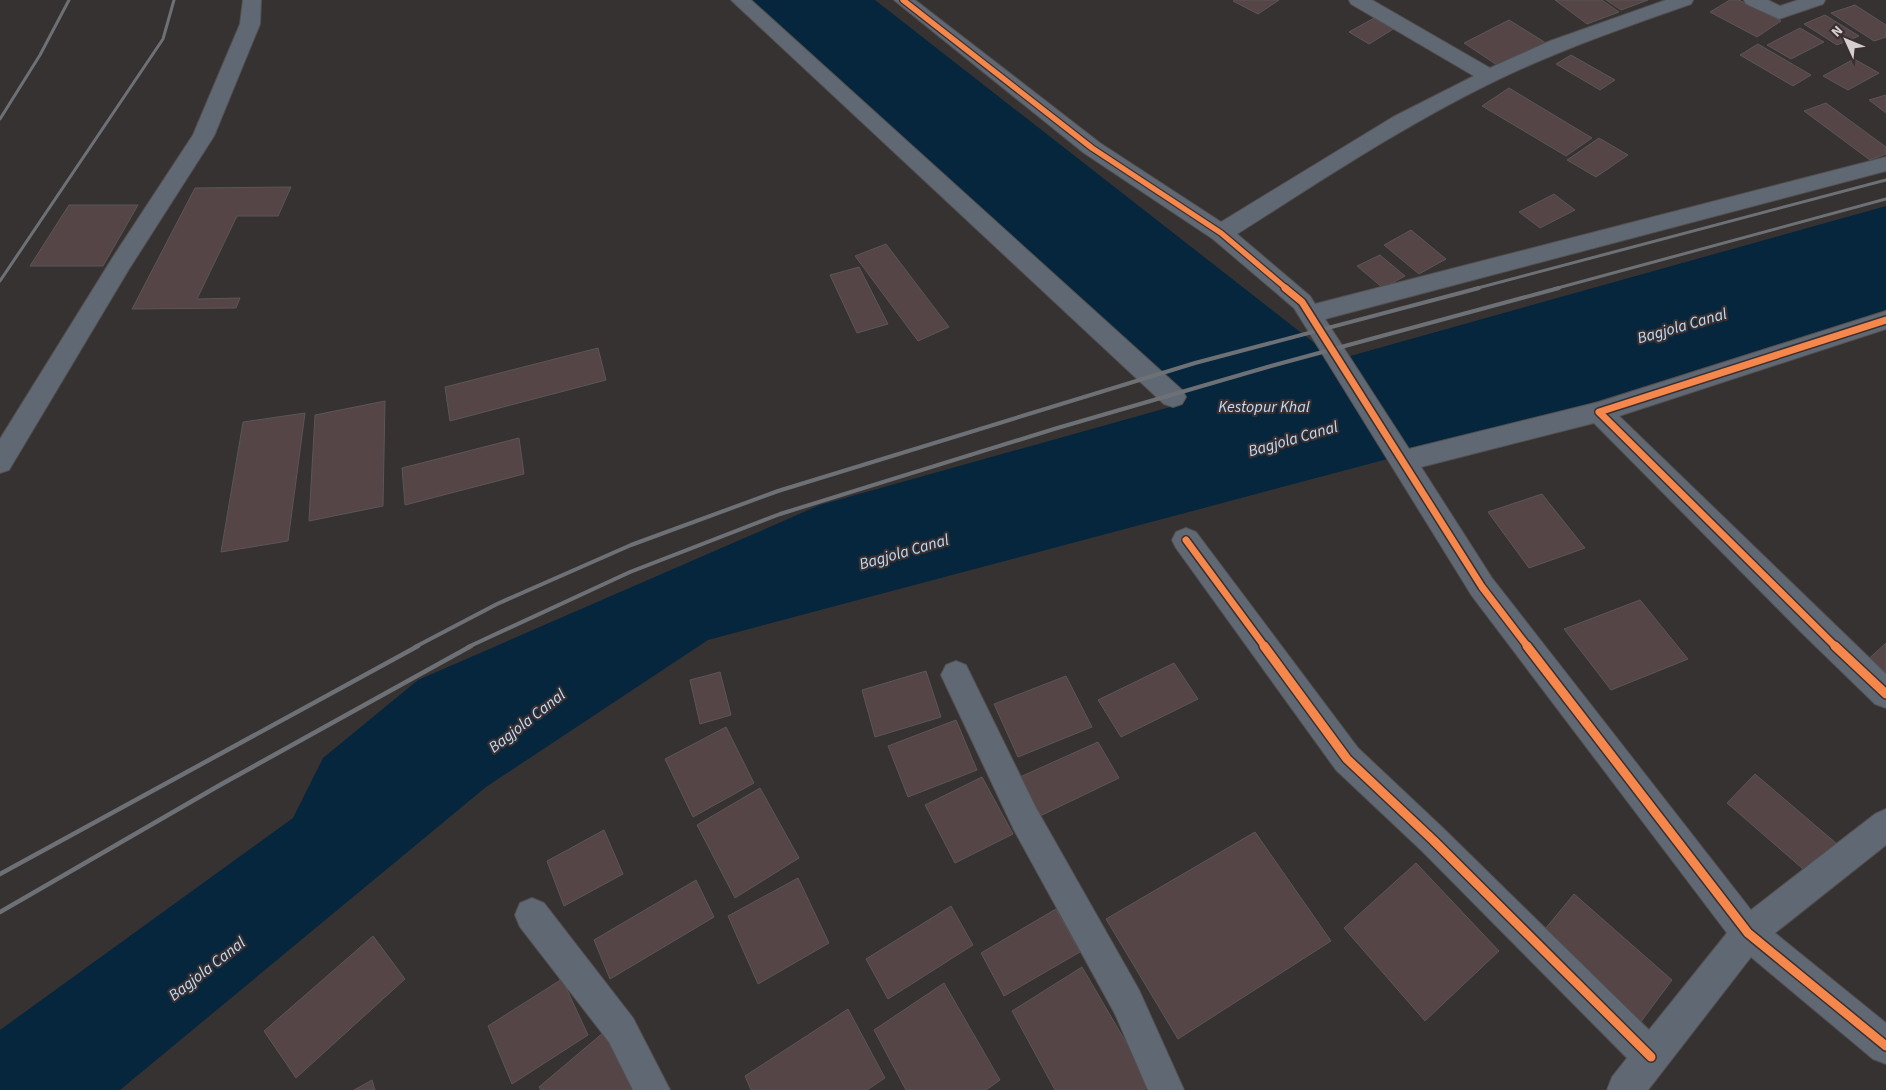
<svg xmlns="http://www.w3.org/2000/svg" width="1886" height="1090" font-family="'Source Sans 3',sans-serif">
<rect width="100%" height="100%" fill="#373232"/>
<!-- water -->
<path fill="#05263d" d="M745 0H875L1336 360 1886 206V310L1553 415 708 640 486 787 120 1090H0V1030L293 818 323 758 418 680 820 505 1181 404Z"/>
<!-- building -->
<g fill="#554547" stroke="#5b5657">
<path d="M1235 0H1279L1258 14 1233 1Z"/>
<path d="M1555 0H1602L1619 12 1587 24Z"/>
<path d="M1606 0H1648L1621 10Z"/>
<path d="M1730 0H1739L1781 21 1757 37 1710 12Z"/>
<path d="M1855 5 1886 25V37L1874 41 1831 13Z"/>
<path d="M1825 15 1859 36 1837 45 1804 24Z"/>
<path d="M1376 17 1395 28 1369 44 1349 32Z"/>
<path d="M1509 20 1546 43 1500 67 1464 43Z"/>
<path d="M1800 28 1824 42 1791 59 1767 45Z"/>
<path d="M1758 44 1811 75 1793 86 1740 55Z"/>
<path d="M1571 55 1615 80 1600 90 1556 64Z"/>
<path d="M1854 59 1879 73 1848 90 1823 76Z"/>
<path d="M1509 88 1592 138 1566 156 1482 106Z"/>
<path d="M1886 95V113L1869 100Z"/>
<path d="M1826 103 1886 147V154L1870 160 1804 111Z"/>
<path d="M1599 138 1628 155 1596 177 1567 160Z"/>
<path d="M291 187 278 216H237L197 299 240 298 236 308 132 309 195 188Z"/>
<path d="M1554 194 1575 210 1540 228 1519 212Z"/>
<path d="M69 205H138L103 266H30Z"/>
<path d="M1411 230 1446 259 1419 274 1384 245Z"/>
<path d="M886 244 949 327 918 341 855 256Z"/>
<path d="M1380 255 1405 276 1383 288 1357 266Z"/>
<path d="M859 267 888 324 857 333 830 275Z"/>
<path d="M598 348 606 380 450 421 445 387Z"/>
<path d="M385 401 383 506 309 521 315 415Z"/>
<path d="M305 413 288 541 221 552 243 422Z"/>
<path d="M519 438 524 474 405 505 402 468Z"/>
<path d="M1542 494 1585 548 1529 568 1488 512Z"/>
<path d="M1640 600 1688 659 1611 690 1564 629Z"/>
<path d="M1886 643V683L1863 664Z"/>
<path d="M1174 663 1198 699 1121 737 1098 700Z"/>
<path d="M926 671 941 717 875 737 862 690Z"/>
<path d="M720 672 731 715 700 724 690 680Z"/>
<path d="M1066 676 1092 727 1018 757 994 704Z"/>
<path d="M956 720 977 770 908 797 888 746Z"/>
<path d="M726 727 754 783 693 817 665 759Z"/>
<path d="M1098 742 1119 778 1040 816 1020 777Z"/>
<path d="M1755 774 1837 844 1810 875 1727 803Z"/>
<path d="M982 777 1013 834 955 863 925 805Z"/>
<path d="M760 788 799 858 735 898 697 825Z"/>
<path d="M604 830 623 874 564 906 547 861Z"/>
<path d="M1255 832 1331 941 1178 1039 1106 919Z"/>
<path d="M1416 863 1499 951 1425 1021 1344 928Z"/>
<path d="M798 878 829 943 758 984 728 916Z"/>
<path d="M696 880 714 917 610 979 594 940Z"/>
<path d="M1574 894 1672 980 1640 1023 1541 934Z"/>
<path d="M951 906 973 945 888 999 866 959Z"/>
<path d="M1056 909 1080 952 1004 996 981 953Z"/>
<path d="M373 936 405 979 296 1078 264 1031Z"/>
<path d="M1082 967 1151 1085 1144 1090H1055L1012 1011Z"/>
<path d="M562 979 588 1035 512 1084 488 1026Z"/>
<path d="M944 983 1000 1080 986 1090H906L874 1030Z"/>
<path d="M848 1009 885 1078 867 1090H751L745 1076Z"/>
<path d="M604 1032 643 1090H541L539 1087Z"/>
<path d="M372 1080 375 1090H354Z"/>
</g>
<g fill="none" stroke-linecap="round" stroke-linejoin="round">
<defs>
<g id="minor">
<path d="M243 0H261L260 24 214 136 129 269 9 470 0 473V439L113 257 193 135 240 24Z"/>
<path d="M731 0H751L1182 390 1186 397 1182 404 1173 407 1164 404Z"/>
<path d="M894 0H915L1100 143 1221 222 1393 117 1474 76 1351 4 1349 0H1372L1490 68 1550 41 1666 0H1693L1691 4C1625 27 1560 50 1497 80 1406 124 1322 180 1237 234L1310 296 1315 304 1886 157V171L1325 319 1409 449 1599 402 1886 311V329L1619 416 1886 674V708L1875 704 1802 633 1594 423 1421 467 1492 578 1751 910 1875 814 1886 809V845L1775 933 1886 1023V1064L1873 1059 1751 957 1648 1090H1607L1612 1077 1627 1058 1422 851 1336 770 1176 548 1172 540 1176 532 1186 528 1196 532 1358 748 1444 829 1649 1030 1727 933 1472 596 1294 308 1213 239 1084 153Z"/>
<path d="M1744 0H1768L1780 6 1798 0H1825L1823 4 1779 19 1746 4Z"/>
<path d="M956 661 966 665 1036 808 1139 990 1184 1090H1148L1115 1014 1014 830 941 675 946 665Z"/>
<path d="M532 898 544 903 633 1018 670 1090H633L609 1042 520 927 515 915 520 903Z"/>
</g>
</defs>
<!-- minor casing -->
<use href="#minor" stroke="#534f4f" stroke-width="2"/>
<!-- minor -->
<use href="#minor" fill="#606973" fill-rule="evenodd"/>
<!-- rail-far2 -->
<g stroke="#6d7176" stroke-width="3">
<path d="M0 119 40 55 69 0"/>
<path d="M0 281 163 39 174 0"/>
<path d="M1474 289 1886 180"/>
<path d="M1554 289 1886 199"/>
</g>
<!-- rail-far1 -->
<g stroke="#6d7176" stroke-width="4">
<path d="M415 647 497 604 631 545 778 491 1195 363 1479 288"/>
<path d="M468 647 630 572 780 514 1054 429 1271 366 1559 288"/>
</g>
<!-- rail -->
<g stroke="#6d7176" stroke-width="4.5">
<path d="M0 874 418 646"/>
<path d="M0 912 220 785 471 646"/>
</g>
<defs>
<path id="cycleway-far2" d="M903 0 1092 148 1221 233 1287 289"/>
<g id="cycleway-far1">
<path d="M1285 288 1302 302 1482 587 1528 647"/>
<path d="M1186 540 1265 647"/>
<path d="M1836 647 1599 412 1886 320"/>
</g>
<g id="cycleway">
<path d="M1264 646 1347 759 1433 840 1651 1057"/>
<path d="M1527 646 1748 933 1886 1046"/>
<path d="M1835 646 1886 694"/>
</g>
</defs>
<!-- cycleway-far2 casing -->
<use href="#cycleway-far2" stroke="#3a2f30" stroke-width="8"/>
<!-- cycleway-far1 casing -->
<use href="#cycleway-far1" stroke="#3a2f30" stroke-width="10"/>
<!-- cycleway casing -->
<use href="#cycleway" stroke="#3a2f30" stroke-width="12"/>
<!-- cycleway-far2 -->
<use href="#cycleway-far2" stroke="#f5874c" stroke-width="5.5"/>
<!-- cycleway-far1 -->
<use href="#cycleway-far1" stroke="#f5874c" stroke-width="7"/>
<!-- cycleway -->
<use href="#cycleway" stroke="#f5874c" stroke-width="9"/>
</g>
<g text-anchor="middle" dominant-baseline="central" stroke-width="4.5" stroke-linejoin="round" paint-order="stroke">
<!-- water labels -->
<g font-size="16" font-style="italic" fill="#bddffb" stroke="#3a2f30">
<text transform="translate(1682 326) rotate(-16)">Bagjola Canal</text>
<text x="1264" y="407">Kestopur Khal</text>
<text transform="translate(1293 439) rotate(-16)">Bagjola Canal</text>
<text transform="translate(904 552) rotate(-16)">Bagjola Canal</text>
<text transform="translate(527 721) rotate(-38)">Bagjola Canal</text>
<text transform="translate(207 969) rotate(-38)">Bagjola Canal</text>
</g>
</g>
<!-- north arrow -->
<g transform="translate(1846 40) rotate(314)" stroke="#3a2f30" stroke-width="4" paint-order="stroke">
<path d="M0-4L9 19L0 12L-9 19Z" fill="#d6cfcf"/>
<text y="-8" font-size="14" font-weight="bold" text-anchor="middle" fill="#d6cfcf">N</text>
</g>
</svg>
